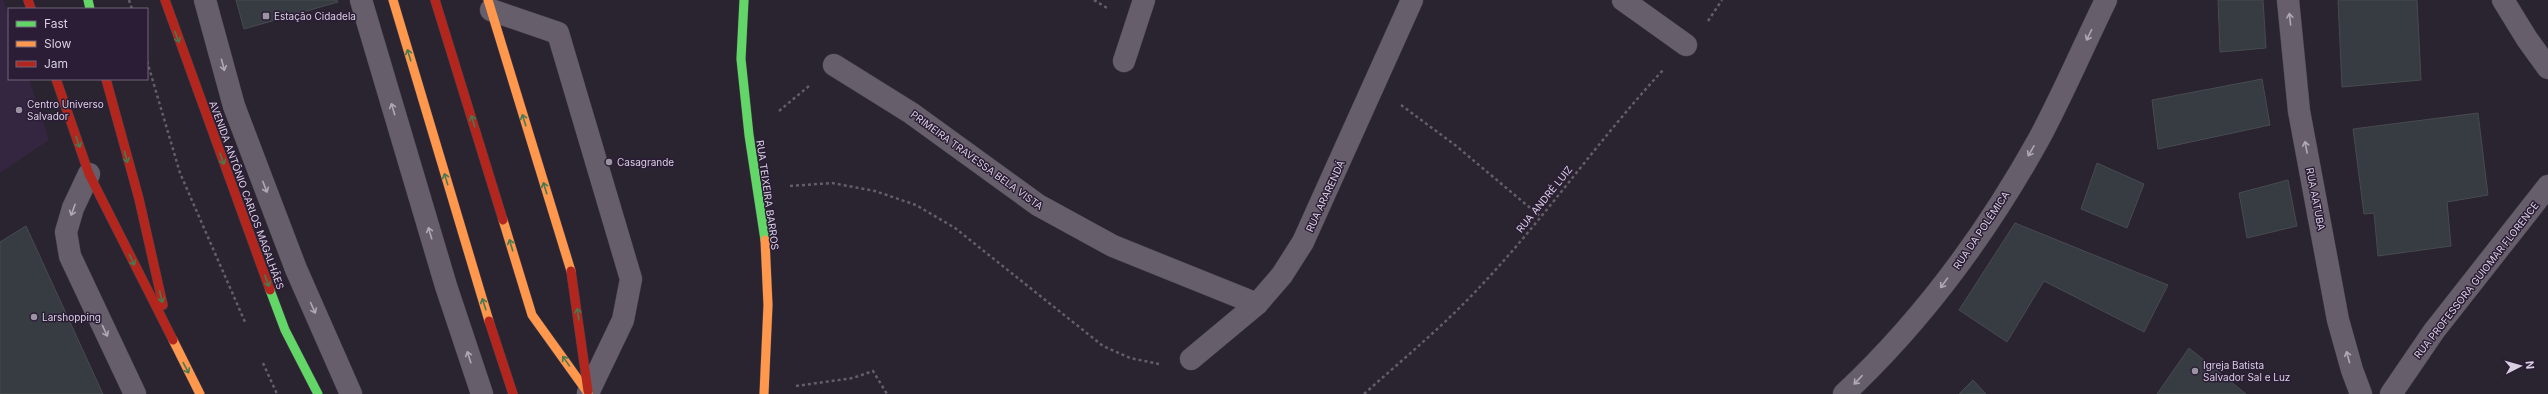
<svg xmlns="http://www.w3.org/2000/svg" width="2548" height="394" font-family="Inter,sans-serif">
<rect width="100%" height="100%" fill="#2a2330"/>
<!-- built -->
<path fill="#342541" d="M0 0H3L9 18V79H29L49 140 0 173Z"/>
<!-- building -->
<g fill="#373c42" stroke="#474b4f">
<path d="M236 0H337L338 2 244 29Z"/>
<path d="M2218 0H2263L2266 48 2220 52Z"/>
<path d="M2338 0H2417L2421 80 2342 87Z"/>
<path d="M2262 79 2270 125 2158 149 2152 100Z"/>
<path d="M2478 113 2488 195 2447 202 2451 246 2378 256 2374 213 2364 214 2353 129Z"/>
<path d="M2097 163 2144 184 2127 228 2081 209Z"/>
<path d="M2288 180 2297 226 2247 238 2239 193Z"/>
<path d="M2015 223 2168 285 2144 332 2044 281 2007 342 1959 310Z"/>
<path d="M26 226 102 392 103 394H0V242Z"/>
<path d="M2189 348 2246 394H2157Z"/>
<path d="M1973 380 1986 394H1959Z"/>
</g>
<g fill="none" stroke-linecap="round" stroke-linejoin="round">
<defs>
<g id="lane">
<path d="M205 0 234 106 296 269 351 394"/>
<path d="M361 0 446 286 482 394"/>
<path d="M1623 0 1686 45"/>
<path d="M491 10 558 33 631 279 623 320 588 393"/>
<path d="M1124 61 1144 0"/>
<path d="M89 174 73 208 66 232 70 256 135 394"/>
</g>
<g id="street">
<path d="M2288 0 2299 111 2338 320 2352 370 2361 394"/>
<path d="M2503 0 2527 39 2548 68"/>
<path d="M834 65 911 113 1038 205 1113 246 1257 304"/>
<path d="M1191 359 1257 304 1282 275 1303 242 1412 0"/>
<path d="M1844 394C1923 320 1988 231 2040 137 2064 92 2084 45 2106 0"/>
<path d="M2391 394 2434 331 2548 186"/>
</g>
<g id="fast">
<path d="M88 0 90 9"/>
<path d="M744 0 741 59 749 135 765 240"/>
<path d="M270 290 285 330 318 394"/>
</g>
<g id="slow">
<path d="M393 0 489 321"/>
<path d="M488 0 571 271"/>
<path d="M503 220 532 315 588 393"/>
<path d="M173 340 200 394"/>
<path d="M764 394 768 305 765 240"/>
</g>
<g id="jam">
<path d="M28 0 31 9"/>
<path d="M165 0 270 290"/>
<path d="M435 0 503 220"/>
<path d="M56 79 89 174 173 340"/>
<path d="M106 79 139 199 163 305"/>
<path d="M571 271 588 391"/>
<path d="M489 321 513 394"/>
</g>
</defs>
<!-- lane casing -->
<use href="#lane" stroke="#46404c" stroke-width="23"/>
<!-- street casing -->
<use href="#street" stroke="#46404c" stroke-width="23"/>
<!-- fast casing -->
<use href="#fast" stroke="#46404c" stroke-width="10"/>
<!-- slow casing -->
<use href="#slow" stroke="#46404c" stroke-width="10"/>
<!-- jam casing -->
<use href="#jam" stroke="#46404c" stroke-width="10"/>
<!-- path -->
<g stroke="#635e67" stroke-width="2.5" stroke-dasharray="3 3" stroke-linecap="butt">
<path d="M129 0 132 9"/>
<path d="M1094 0 1107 8"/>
<path d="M1708 21 1722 0"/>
<path d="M147 61 180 173 245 322"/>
<path d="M1401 105 1455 145 1541 217"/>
<path d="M779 111 809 86"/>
<path d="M790 186 832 183 875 191 916 205 955 228 1103 346 1130 358 1159 364"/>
<path d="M263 363 277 394"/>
<path d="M796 386 853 378 873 371 887 394"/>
<path d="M1364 394C1402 360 1441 328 1476 291 1543 221 1598 140 1664 69"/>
</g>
<!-- lane -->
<use href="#lane" stroke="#665f6b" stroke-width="22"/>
<!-- street -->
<use href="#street" stroke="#665f6b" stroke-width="22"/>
<!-- fast -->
<use href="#fast" stroke="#63d668" stroke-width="9"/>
<!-- slow -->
<use href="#slow" stroke="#ff974d" stroke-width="9"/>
<!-- jam -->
<use href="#jam" stroke="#b3261e" stroke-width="9"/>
</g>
<!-- one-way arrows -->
<defs><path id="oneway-shaft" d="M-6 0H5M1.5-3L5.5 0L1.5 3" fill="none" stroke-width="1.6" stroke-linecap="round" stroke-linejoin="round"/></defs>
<g stroke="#b0a8b8">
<use href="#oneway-shaft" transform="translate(2290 19) rotate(-96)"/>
<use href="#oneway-shaft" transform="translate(2089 35) rotate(116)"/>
<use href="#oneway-shaft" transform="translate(223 65) rotate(75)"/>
<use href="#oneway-shaft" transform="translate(393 109) rotate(-107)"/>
<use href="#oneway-shaft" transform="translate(2306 147) rotate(-101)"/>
<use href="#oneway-shaft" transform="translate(2031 151) rotate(120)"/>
<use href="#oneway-shaft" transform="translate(265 187) rotate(69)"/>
<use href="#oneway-shaft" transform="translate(73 210) rotate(110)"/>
<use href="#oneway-shaft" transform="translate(430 233) rotate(-107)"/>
<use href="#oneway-shaft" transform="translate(1944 283) rotate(126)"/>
<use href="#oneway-shaft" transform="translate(313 308) rotate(66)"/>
<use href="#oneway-shaft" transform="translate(105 331) rotate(65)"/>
<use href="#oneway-shaft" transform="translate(469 357) rotate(-108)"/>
<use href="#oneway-shaft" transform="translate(2348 357) rotate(-105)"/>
<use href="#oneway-shaft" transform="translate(1858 380) rotate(133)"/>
</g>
<g stroke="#477a4f">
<use href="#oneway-shaft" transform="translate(177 37) rotate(70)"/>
<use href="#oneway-shaft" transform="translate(409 55) rotate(-107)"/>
<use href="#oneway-shaft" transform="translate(524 120) rotate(-107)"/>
<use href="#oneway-shaft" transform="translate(473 121) rotate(-107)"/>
<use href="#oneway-shaft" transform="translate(78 142) rotate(71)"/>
<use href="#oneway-shaft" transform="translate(126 157) rotate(74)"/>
<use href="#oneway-shaft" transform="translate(222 159) rotate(70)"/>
<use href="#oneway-shaft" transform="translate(446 179) rotate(-107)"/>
<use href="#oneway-shaft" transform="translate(545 188) rotate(-107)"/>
<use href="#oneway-shaft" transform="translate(511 245) rotate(-107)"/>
<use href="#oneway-shaft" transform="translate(132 260) rotate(64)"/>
<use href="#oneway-shaft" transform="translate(267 281) rotate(70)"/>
<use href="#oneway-shaft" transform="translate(161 297) rotate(77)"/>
<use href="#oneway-shaft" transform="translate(484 304) rotate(-108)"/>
<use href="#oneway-shaft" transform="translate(578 314) rotate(-97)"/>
<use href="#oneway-shaft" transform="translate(566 361) rotate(-125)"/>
<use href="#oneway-shaft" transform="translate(186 368) rotate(62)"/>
</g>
<!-- markers -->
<g fill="#9b93a3" stroke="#2b1d36" stroke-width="1.5">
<rect x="262" y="12" width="8" height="8" rx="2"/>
<circle cx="19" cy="110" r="4"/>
<circle cx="609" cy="162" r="4"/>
<circle cx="34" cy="317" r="4"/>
<circle cx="2195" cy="371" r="4"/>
</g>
<g text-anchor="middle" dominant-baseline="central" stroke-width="3" stroke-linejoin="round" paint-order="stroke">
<!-- poi labels -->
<g font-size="10" fill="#d8d0e1" stroke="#2b1d36" text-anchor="start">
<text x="274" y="16">Estação Cidadela</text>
<text x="27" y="104">Centro Universo<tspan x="27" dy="12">Salvador</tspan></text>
<text x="617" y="162">Casagrande</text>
<text x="42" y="317">Larshopping</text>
<text x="2203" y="365">Igreja Batista<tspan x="2203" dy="12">Salvador Sal e Luz</tspan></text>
</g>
<!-- street labels -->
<g font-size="10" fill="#d8d0e1" stroke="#2b1d36">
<text transform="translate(977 160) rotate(36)">PRIMEIRA TRAVESSA BELA VISTA</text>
<text transform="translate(247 195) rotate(70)">AVENIDA ANTÔNIO CARLOS MAGALHÃES</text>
<text transform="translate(768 195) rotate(82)">RUA TEIXEIRA BARROS</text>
<text transform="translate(1325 196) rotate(-65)">RUA ARARENDÁ</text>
<text transform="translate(1544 199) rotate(-51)">RUA ANDRÉ LUIZ</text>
<text transform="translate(2316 199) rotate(79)">RUA AATUBA</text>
<text transform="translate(1981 230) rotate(-56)">RUA DA POLÊMICA</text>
<text transform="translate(2476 280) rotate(-52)">RUA PROFESSORA GUIOMAR FLORENCE</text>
</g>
</g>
<!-- legend -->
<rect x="8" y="8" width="140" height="72" fill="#2b1d36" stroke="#70657a"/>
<rect x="16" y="21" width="20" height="6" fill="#63d668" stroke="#70657a"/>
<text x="44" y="28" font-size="12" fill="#d8d0e1">Fast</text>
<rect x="16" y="41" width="20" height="6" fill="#ff974d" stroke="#70657a"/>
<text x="44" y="48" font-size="12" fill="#d8d0e1">Slow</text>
<rect x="16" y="61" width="20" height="6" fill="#b3261e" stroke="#70657a"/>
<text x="44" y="68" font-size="12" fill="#d8d0e1">Jam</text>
<!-- north arrow -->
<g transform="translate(2520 366) rotate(84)" stroke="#2b1d36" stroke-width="3" paint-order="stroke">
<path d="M0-3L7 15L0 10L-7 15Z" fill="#d8d0e1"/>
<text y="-6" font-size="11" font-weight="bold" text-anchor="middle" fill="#d8d0e1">N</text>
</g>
</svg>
